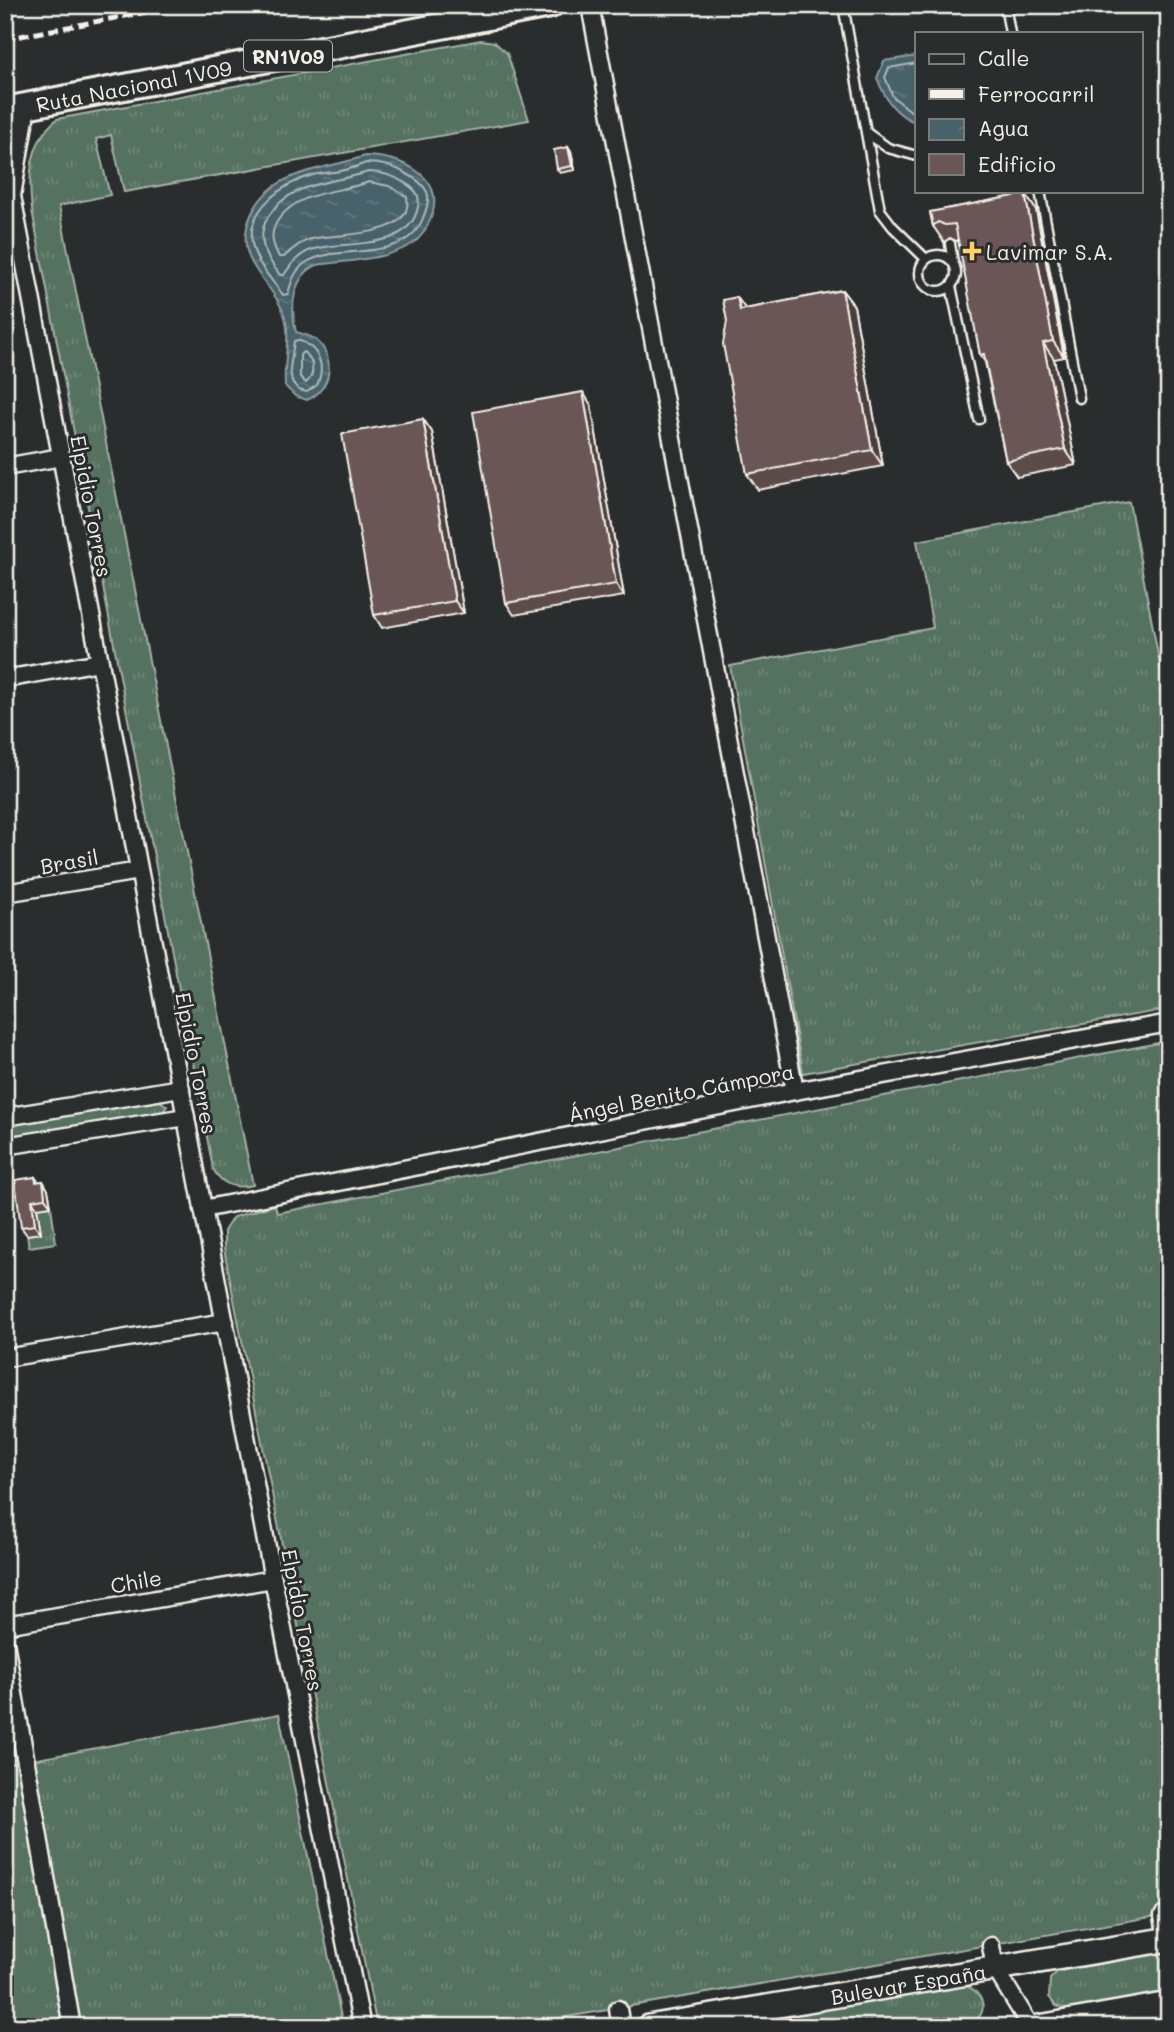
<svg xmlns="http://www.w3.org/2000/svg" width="1174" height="2032" font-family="Mali,sans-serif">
<defs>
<pattern id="grass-tufts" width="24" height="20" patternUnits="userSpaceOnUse" patternTransform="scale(1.75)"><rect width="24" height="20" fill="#557160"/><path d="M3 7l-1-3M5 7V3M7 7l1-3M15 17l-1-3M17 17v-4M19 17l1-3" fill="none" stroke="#6e8677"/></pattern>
<pattern id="water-ripples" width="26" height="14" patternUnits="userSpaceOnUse" patternTransform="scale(1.75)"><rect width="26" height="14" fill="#47626b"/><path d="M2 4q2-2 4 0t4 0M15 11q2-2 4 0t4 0" fill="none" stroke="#627980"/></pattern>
</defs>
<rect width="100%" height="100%" fill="#2a2d2e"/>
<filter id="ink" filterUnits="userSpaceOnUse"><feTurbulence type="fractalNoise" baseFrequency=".0143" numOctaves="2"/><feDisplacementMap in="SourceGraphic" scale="14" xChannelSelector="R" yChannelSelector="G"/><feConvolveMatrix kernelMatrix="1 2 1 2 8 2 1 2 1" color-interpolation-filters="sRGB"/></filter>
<g filter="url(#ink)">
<!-- grass -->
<g fill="url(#grass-tufts)" stroke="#a4b1a4" stroke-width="2">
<path d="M481 40 494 42 507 53 529 120 124 192 111 135 96 139 110 195 59 206 253 1185C235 1189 223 1186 213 1169L32 210C28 177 29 142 57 119Z"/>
<path d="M1129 502 1169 712V1009L803 1073 730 666 933 628 917 541Z"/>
<path d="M1169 1041V1914L508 2027H377L224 1249V1231L233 1217 275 1205 277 1213Z"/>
<path d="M160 1101 167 1106 162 1113 5 1138V1125Z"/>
<path d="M51 1206 56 1243 29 1247 27 1235 41 1233 37 1208Z"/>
<path d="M279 1714 343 2027H5V1765Z"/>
<path d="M1169 1951V1993L1067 2010 1056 2006 1049 1997 1050 1979 1058 1971Z"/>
<path d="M960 1985C979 1986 993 2010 973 2022 968 2025 962 2026 956 2027H712Z"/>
</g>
<!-- water -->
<g fill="url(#water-ripples)" stroke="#8c9b9d" stroke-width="2">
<path d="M917 56V123C895 115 885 99 877 78L884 61Z"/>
<path d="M365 156C400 156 447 176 431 218 427 228 422 238 412 244 384 261 349 260 317 265 292 276 290 308 296 332 303 334 311 336 316 340 337 358 331 390 307 400L295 396 285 386C283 363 291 338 285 317 278 294 258 278 249 257 243 242 245 229 251 215 273 168 323 171 365 156Z"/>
</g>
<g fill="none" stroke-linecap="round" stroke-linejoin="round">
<!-- shore -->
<g stroke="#afb8b6" stroke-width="2">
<path d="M917 63 889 68 885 77 893 97 917 116"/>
<path d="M366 163C381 163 394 166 407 174 415 178 423 184 427 192 430 200 426 211 423 218 406 265 336 243 307 262 295 269 291 282 288 294L283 295C272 280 255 262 252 243 247 208 284 183 313 175 320 173 327 173 334 172 345 171 356 167 366 163Z"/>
<path d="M368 172C381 172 392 175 403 182 414 188 421 194 418 207 408 254 344 239 311 250 299 254 291 264 284 275H280C266 257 255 239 268 217 290 181 332 184 368 172Z"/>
<path d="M369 182 389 186 407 197C415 239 336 233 311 239 300 242 292 249 284 257H279C272 243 269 234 278 220 299 190 338 193 369 182Z"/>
<path d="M298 340C319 347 326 366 317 385L307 392 299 390 292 382 290 369 294 341Z"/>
<path d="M303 352C314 358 316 375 306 383L300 377V355Z"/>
</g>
<defs>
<g id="lane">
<path d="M843 5 880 210 893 227 926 259"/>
<path d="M1005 5 1010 33"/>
<path d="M867 133 888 148 917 156"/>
<path d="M1040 191 1079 398"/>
<path d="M950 244 953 262"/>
<circle cx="938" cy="273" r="18"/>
<path d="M951 286 979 419"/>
</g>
<g id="street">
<path d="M590 5 795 1091"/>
<path d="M27 106 12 196 273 1579 362 2027"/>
<path d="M5 467 61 457"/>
<path d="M5 679 100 662"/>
<path d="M5 893 139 871"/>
<path d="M5 1117 181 1088"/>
<path d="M5 1146 186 1117"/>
<path d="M203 1209 795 1091 1169 1023"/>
<path d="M5 1358 225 1322"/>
<path d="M5 1625 273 1579"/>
<path d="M5 1642 72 2027"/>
<path d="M1163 1916 1167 1939"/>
<path d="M991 1946 995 1968 1031 2027"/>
<path d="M618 2009 621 2027"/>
</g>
<g id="secondary">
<path id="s1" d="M648 2027 1169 1939"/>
<path d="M1039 2027 1169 2004"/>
</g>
<g id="primary">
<path id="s2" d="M5 110 550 5"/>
</g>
</defs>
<!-- lane casing -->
<use href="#lane" stroke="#f4f1e8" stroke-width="13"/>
<!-- street casing -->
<use href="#street" stroke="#f4f1e8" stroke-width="21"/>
<!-- secondary casing -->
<use href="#secondary" stroke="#f4f1e8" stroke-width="28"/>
<!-- primary casing -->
<use href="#primary" stroke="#f4f1e8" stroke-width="30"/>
<!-- lane -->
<use href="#lane" stroke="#2a2d2e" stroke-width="8"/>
<!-- street -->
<use href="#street" stroke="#2a2d2e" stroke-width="16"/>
<!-- secondary -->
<use href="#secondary" stroke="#2a2d2e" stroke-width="23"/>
<!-- primary -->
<use href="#primary" stroke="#2a2d2e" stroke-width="24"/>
<!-- rail -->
<path stroke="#f4f1e8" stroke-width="5" stroke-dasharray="10 5" stroke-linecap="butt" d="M5 39 183 5"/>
</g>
<!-- wall -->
<g fill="#5b4b4a" stroke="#f4f1e8" stroke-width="2">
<path d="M568 147 571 151 575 170 560 173 557 169Z"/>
<path d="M1025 194 1036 210 1064 357 1054 359 1076 465 1017 477 1006 461 985 362 980 355 959 241H956L950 238 944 242 933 226 930 212Z"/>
<path d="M842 290 854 306 883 466 758 490 747 474 727 321 745 309Z"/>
<path d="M591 405 624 596 514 615 506 603Z"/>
<path d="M423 419 432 432 464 613 382 628 374 615Z"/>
<path d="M35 1177 39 1182 43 1181 48 1190 51 1206 37 1208 41 1233 27 1235 21 1227Z"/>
</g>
<!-- shaded-wall -->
<g fill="#4a3d3c" stroke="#f4f1e8" stroke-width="2">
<path d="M568 147 571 151 575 170 572 166Z"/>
<path d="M1025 194 1036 210 1064 357 1053 341Z"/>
<path d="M842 290 854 306 883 466 872 450Z"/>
<path d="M737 297 748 313 740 310Z"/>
<path d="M1043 343 1054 359 1076 465 1065 449Z"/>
<path d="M583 392 591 405 624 596 616 584Z"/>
<path d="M423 419 432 432 464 613 455 601Z"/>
<path d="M43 1181 48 1190 51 1206 45 1198Z"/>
<path d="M32 1200 37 1208 41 1233 35 1225Z"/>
</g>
<!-- building -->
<g fill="#6a5756" stroke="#f4f1e8" stroke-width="2">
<path d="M568 147 572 166 557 169 554 150Z"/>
<path d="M1025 194 1053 341 1043 343 1065 449 1006 461 984 354 980 355 955 224 945 225 938 222 933 226 930 212Z"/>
<path d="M842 290 872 450 747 474 723 344 727 321 723 300 737 297 740 310Z"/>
<path d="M583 392 616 584 506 603 473 412Z"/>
<path d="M423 419 455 601 374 615 342 434Z"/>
<path d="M35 1177 36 1182 43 1181 45 1198 32 1200 35 1225 21 1227 15 1180Z"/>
</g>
</g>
<!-- markers -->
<path fill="#ffd166" stroke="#2a2d2e" stroke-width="2.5" d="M968.5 240.5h7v7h7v7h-7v7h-7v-7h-7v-7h7z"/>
<g text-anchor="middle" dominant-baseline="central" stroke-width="6" stroke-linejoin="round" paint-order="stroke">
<!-- shield labels -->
<rect fill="#2a2d2e" stroke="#b7b6b0" stroke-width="2" x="244" y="40.5" width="88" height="31" rx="5"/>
<g font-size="19" font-weight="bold" fill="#f4f1e8">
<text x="288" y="56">RN1V09</text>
</g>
<!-- street labels -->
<g font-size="21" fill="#f4f1e8" stroke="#2a2d2e">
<text stroke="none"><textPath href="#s2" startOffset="131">Ruta Nacional 1V09</textPath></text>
<text transform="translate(92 506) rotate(79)">Elpidio Torres</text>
<text transform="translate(69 861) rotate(-10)">Brasil</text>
<text transform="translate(197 1063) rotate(79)">Elpidio Torres</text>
<text transform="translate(681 1092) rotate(-11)">Ángel Benito Cámpora</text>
<text transform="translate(136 1581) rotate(-10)">Chile</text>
<text transform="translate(303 1620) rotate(79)">Elpidio Torres</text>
<text stroke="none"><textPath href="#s1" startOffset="264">Bulevar España</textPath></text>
</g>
<!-- poi labels -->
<g font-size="21" fill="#f4f1e8" stroke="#2a2d2e" text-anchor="start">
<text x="986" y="251">Lavimar S.A.</text>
</g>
</g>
<!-- margin -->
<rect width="1174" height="2032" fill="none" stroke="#2a2d2e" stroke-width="28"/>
<rect x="14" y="14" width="1146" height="2004" fill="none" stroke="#f4f1e8" stroke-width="2.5" filter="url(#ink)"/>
<!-- legend -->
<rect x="915" y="32" width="228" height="161" fill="#2a2d2e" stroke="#7b7b78" stroke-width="2"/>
<rect x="929" y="54" width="35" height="10" fill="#2a2d2e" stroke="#7b7b78" stroke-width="2"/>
<text x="978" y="66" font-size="21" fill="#f4f1e8">Calle</text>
<rect x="929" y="89" width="35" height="10" fill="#f4f1e8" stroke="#7b7b78" stroke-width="2"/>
<text x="978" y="102" font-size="21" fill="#f4f1e8">Ferrocarril</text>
<rect x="929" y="119" width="35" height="21" fill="url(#water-ripples)" stroke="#7b7b78" stroke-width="2"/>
<text x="978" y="136" font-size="21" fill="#f4f1e8">Agua</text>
<rect x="929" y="154" width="35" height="21" fill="#6a5756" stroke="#7b7b78" stroke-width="2"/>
<text x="978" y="172" font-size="21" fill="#f4f1e8">Edificio</text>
</svg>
